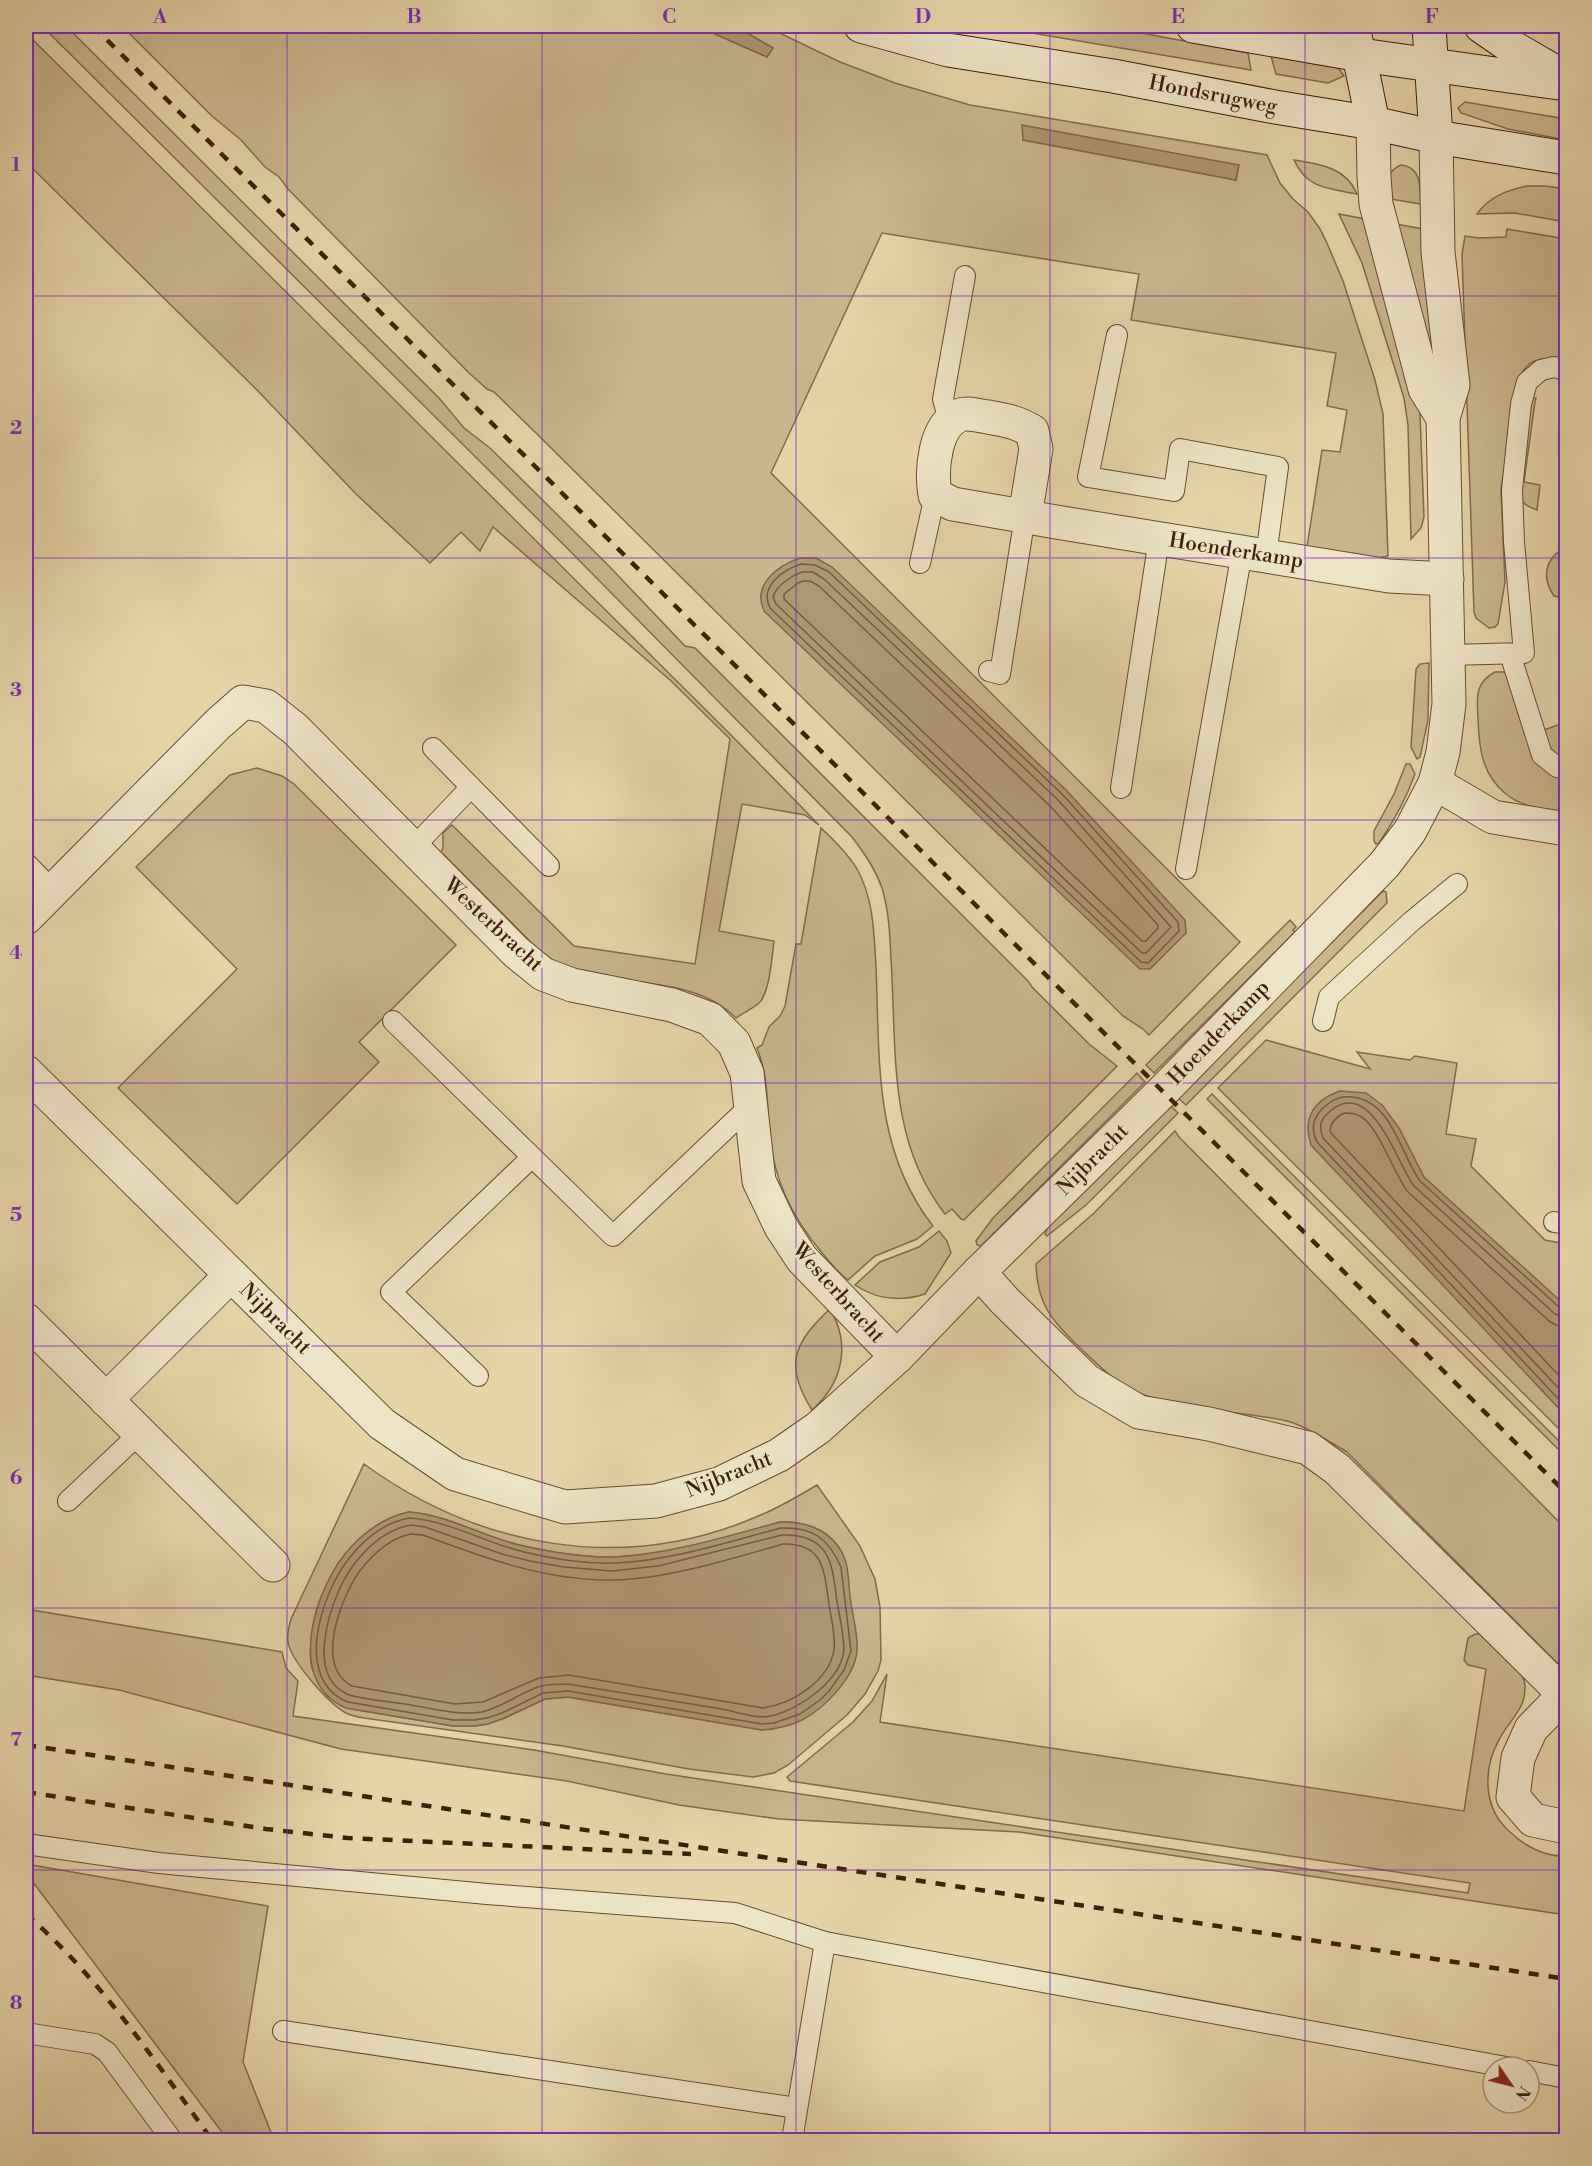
<svg xmlns="http://www.w3.org/2000/svg" width="1592" height="2166" font-family="'Libre Bodoni',serif">
<rect width="100%" height="100%" fill="#e4d5a9"/>
<filter id="stains"><feTurbulence type="fractalNoise" baseFrequency=".00333" numOctaves="4"/><feColorMatrix values="0 0 0 0 .2 0 0 0 0 .09 0 0 0 0 .02 0 0 0 .5 -.17"/></filter>
<radialGradient id="worn" r=".72"><stop offset=".6" stop-color="#630" stop-opacity="0"/><stop offset="1" stop-color="#630" stop-opacity=".3"/></radialGradient>
<!-- green -->
<g fill="#c8b68e" stroke="#836a4c" stroke-width="1.5" fill-rule="evenodd">
<path d="M42 26H66L439 398 464 428 490 448 607 564 685 646 695 648 1028 981 1032 987 1089 1044 1117 1066 964 1220 961 1219 952 1209 945 1214C887 1140 897 1049 891 960 890 936 889 911 882 888 875 868 864 853 852 837L564 545Z"/>
<path d="M122 26H697L767 57 773 48 735 26H765L840 62 895 83 970 105 1267 155 1280 183 1293 199 1308 212 1320 229 1327 243 1343 281 1375 380 1383 414 1388 556 1378 558 1307 547 1322 450 1340 452 1347 410 1327 406 1336 353 1131 320 1139 274 882 233 771 473 1240 942 1149 1035 1143 1029 1123 1016 538 435 494 392 487 389 469 373 288 189 279 177 265 167 241 140 212 116ZM1023 126 1238 165 1236 180 1023 140Z"/>
<path d="M991 26H1104L1248 53 1251 70Z"/>
<path d="M26 33 733 737 819 825 805 815 742 804 719 931 774 941C772 956 770 990 760 1002 754 1008 743 1013 736 1018 692 973 616 989 562 965 542 956 525 936 510 921 487 898 464 875 441 852L443 848V833L452 825 574 946 695 964 730 739 670 680 493 527 480 551 461 532 430 563 356 494 258 391 26 162Z"/>
<path d="M1271 56 1338 68 1344 76 1328 83 1276 74Z"/>
<path d="M1465 102 1566 119V140L1508 129 1461 113 1458 108Z"/>
<path d="M1294 160C1319 164 1346 167 1357 194 1328 188 1307 189 1294 160Z"/>
<path d="M1401 165C1422 167 1420 188 1421 204L1384 198C1386 184 1386 171 1401 165Z"/>
<path d="M1527 186H1546L1566 189V222L1515 213 1477 214C1489 197 1507 190 1527 186Z"/>
<path d="M1339 214 1365 219 1419 389 1424 517 1421 528 1411 539 1408 425 1404 398 1362 263Z"/>
<path d="M1390 223 1423 229 1443 388Z"/>
<path d="M1507 229 1566 239V361C1542 357 1526 356 1518 383L1501 490 1505 582 1498 624 1495 627 1489 628 1476 618 1474 612 1462 254 1465 236 1479 238 1506 237Z"/>
<path d="M1533 398H1536L1535 402 1524 482 1540 485 1537 510C1529 507 1522 504 1519 496 1515 483 1528 412 1533 398Z"/>
<path d="M1563 549H1566V574L1563 573 1559 597 1554 596C1542 579 1544 560 1563 549Z"/>
<path d="M1429 663 1428 720 1420 757 1417 759 1411 747 1416 669 1420 664Z"/>
<path d="M1495 672H1506L1541 767 1548 772 1566 775V813C1545 809 1523 808 1506 794 1482 775 1479 748 1478 719 1477 699 1474 683 1495 672Z"/>
<path d="M1566 722V759C1549 752 1549 747 1544 730Z"/>
<path d="M1406 764H1410L1415 774C1406 799 1394 821 1379 843L1376 844 1374 841V831L1394 794Z"/>
<path d="M257 768 282 776 294 784 456 945 359 1042 379 1062 237 1204 118 1088 237 969 136 867 230 775Z"/>
<path d="M821 828C834 840 848 854 857 869 874 899 874 935 876 967 880 1059 873 1150 933 1226L917 1239 875 1256 848 1280C838 1273 831 1263 823 1254 791 1216 773 1179 769 1129 767 1101 768 1075 757 1048L762 1045 769 1027 780 1016 785 1006 796 944H801Z"/>
<path d="M1383 891 1386 892 1387 903 1186 1105 1177 1097Z"/>
<path d="M1290 920 1296 927 1293 930 1295 932 1154 1073 1146 1065Z"/>
<path d="M1266 1040 1370 1069 1357 1052 1410 1060 1415 1056 1457 1063 1446 1134 1476 1139 1471 1166 1545 1240 1566 1244V1436L1218 1088Z"/>
<path d="M1137 1073 1145 1082 981 1246 977 1245 976 1241 993 1218Z"/>
<path d="M1212 1094 1566 1448V1457L1207 1099Z"/>
<path d="M1170 1105 1178 1113 1086 1205 1047 1236 1045 1234 1048 1227Z"/>
<path d="M1175 1131 1179 1137 1566 1529V1672L1347 1452C1328 1441 1308 1427 1287 1421 1238 1410 1185 1412 1139 1393 1115 1383 1097 1364 1078 1346 1051 1320 1037 1303 1036 1264L1094 1213Z"/>
<path d="M939 1231 947 1241 951 1253 925 1294C900 1302 877 1300 855 1285L880 1262 919 1247Z"/>
<path d="M830 1309C851 1344 843 1383 812 1410 784 1366 793 1343 830 1309Z"/>
<path d="M364 1464C479 1548 623 1574 756 1517 777 1509 797 1497 817 1485L860 1546 875 1579 880 1607 881 1660 878 1671 865 1694 847 1715 788 1765 774 1773 753 1777 689 1769 563 1746 364 1718C358 1717 352 1716 346 1713 329 1704 291 1661 288 1642 287 1634 289 1626 291 1619ZM409 1512C448 1515 482 1536 519 1545 550 1552 582 1558 614 1557 670 1555 727 1537 780 1522 826 1521 844 1543 849 1587L791 1724 762 1730 568 1697 545 1699 505 1718 488 1724 474 1726H453L346 1708 340 1705C332 1696 315 1679 312 1668 309 1660 311 1649 311 1640 316 1586 353 1524 409 1512Z"/>
<path d="M26 1609 282 1652 286 1668 298 1681 293 1716 534 1750 666 1774 1468 1893 1470 1883 790 1781 787 1777 853 1722 872 1701 887 1674 880 1722 1464 1811 1486 1669 1468 1665 1464 1660 1468 1638 1475 1634H1481C1495 1647 1524 1664 1525 1686 1526 1709 1510 1719 1500 1738 1483 1767 1482 1807 1509 1831 1524 1846 1545 1857 1566 1856V1915L1019 1832 779 1819 679 1805 567 1781 341 1749 119 1690 26 1675Z"/>
<path d="M26 1864 268 1906 243 2062 274 2140H228L26 1873Z"/>
</g>
<!-- water -->
<g fill="#ac9773" stroke="#806749" stroke-width="1.5">
<path d="M697 26H735L773 48 767 57Z"/>
<path d="M1022 125 1239 165 1236 180 1023 140Z"/>
<path d="M800 558H816L832 567 1067 791 1185 920 1186 933 1150 969H1140L764 611C752 585 777 566 800 558Z"/>
<path d="M1340 1091 1366 1093 1382 1105 1399 1128 1424 1177 1566 1306V1416L1311 1145C1302 1118 1314 1100 1340 1091Z"/>
<path d="M409 1512C447 1515 482 1536 519 1545 550 1552 582 1558 614 1557 666 1555 729 1536 780 1522 810 1521 840 1534 847 1567 849 1578 849 1591 851 1603 853 1618 858 1634 857 1649 857 1675 824 1709 802 1720 790 1726 776 1729 762 1730L568 1697 545 1699 504 1718 488 1724 474 1726H453L346 1708C283 1682 316 1584 351 1547 368 1529 386 1517 409 1512Z"/>
</g>
<g fill="none" stroke-linecap="round" stroke-linejoin="round">
<!-- shore -->
<g stroke="#755b3e" stroke-width="1.5">
<path d="M801 564 815 565 829 572 1063 795 1178 922 1179 931 1148 963 1141 962 770 608C759 586 783 570 801 564Z"/>
<path d="M802 572H813L824 579 1058 800 1171 927 1146 953H1142L776 604 773 597C777 585 791 576 802 572Z"/>
<path d="M803 581H810L819 586 1051 807 1158 925V928L1146 941H1142L784 599V594L798 583Z"/>
<path d="M1566 1310 1560 1308 1420 1181C1400 1153 1392 1101 1352 1097 1339 1096 1332 1100 1323 1108 1312 1119 1311 1129 1317 1142L1566 1407"/>
<path d="M1566 1318 1555 1314 1414 1186C1396 1162 1369 1069 1325 1116 1319 1123 1320 1130 1323 1138L1566 1396"/>
<path d="M1566 1327 1556 1325 1549 1321 1408 1192C1394 1175 1378 1123 1358 1115 1354 1113 1348 1113 1344 1113 1336 1117 1328 1125 1331 1133L1566 1383"/>
<path d="M410 1518C449 1521 486 1543 524 1552 553 1559 585 1564 615 1563 670 1561 728 1542 781 1528 813 1527 828 1538 841 1567L851 1651 844 1670 829 1691 820 1700 800 1714 774 1723 762 1724 568 1691 543 1693 502 1713 487 1718 474 1720H453L348 1702C293 1680 321 1596 347 1561 363 1540 384 1522 410 1518Z"/>
<path d="M411 1525 425 1527 502 1554 530 1561 564 1567 612 1571 658 1566 782 1535C831 1534 832 1564 837 1602 840 1617 843 1633 844 1647 844 1679 799 1710 771 1716 756 1719 737 1712 722 1709 671 1701 619 1692 568 1684 559 1684 550 1684 541 1686 521 1692 503 1707 482 1712 457 1716 431 1708 405 1704 388 1701 363 1700 347 1694 309 1677 327 1618 339 1590 352 1561 378 1531 411 1525Z"/>
<path d="M411 1534 423 1535C485 1558 546 1581 613 1580 667 1579 731 1559 783 1544 825 1543 824 1572 829 1604 831 1618 836 1636 834 1650 829 1681 792 1704 763 1708L569 1675 539 1678 483 1702 455 1704 352 1686C314 1666 341 1598 359 1572 372 1555 390 1538 411 1534Z"/>
</g>
<defs>
<g id="lane">
<path d="M1117 335 1088 477 1174 491 1180 449 1278 467 1266 556"/>
<path d="M949 421 943 399 965 276"/>
<path d="M920 563 935 495"/>
<path d="M1510 654 1542 755 1557 767 1566 769"/>
<path d="M1449 655 1524 653 1514 542 1512 490 1521 404 1527 382 1541 370 1554 367 1566 370"/>
<path d="M989 671 1000 674 1025 516"/>
<path d="M433 748 471 787"/>
<path d="M1121 788 1159 539"/>
<path d="M413 848 471 787 549 866"/>
<path d="M26 863 53 891"/>
<path d="M1186 869 1242 552"/>
<path d="M393 1021 613 1236 751 1105"/>
<path d="M1323 1021 1329 997 1412 921 1457 884"/>
<path d="M1554 1222 1566 1224"/>
<path d="M478 1376 391 1292 532 1157"/>
<path d="M68 1501 140 1433"/>
<path d="M26 1844 159 1863 487 1894 735 1913 825 1942 1506 2067"/>
<path d="M283 2031 797 2108"/>
<path d="M26 2033 95 2044 107 2052 172 2140"/>
<path d="M1529 2071 1566 2078"/>
<path d="M792 2140 825 1942"/>
</g>
<g id="street">
<path d="M1373 123 1374 177 1376 204 1425 389 1443 418"/>
<path d="M1025 516 1036 449 1032 431C1014 421 1008 421 988 417 979 416 967 412 960 415 934 425 931 471 935 495L953 504 1056 522 1389 576 1447 579"/>
<path d="M1435 783 1493 817 1566 829"/>
<path d="M26 918 218 724 243 702 266 706 295 729 516 952 543 974 572 985 672 1005 710 1019 734 1043 747 1073 759 1181 781 1227 802 1259 897 1357"/>
<path d="M26 1072 382 1424 455 1474 565 1507 656 1501 719 1484 779 1455 818 1428 897 1357 979 1272 1163 1091 1384 865 1410 831 1435 783 1443 752 1449 704 1443 418 1453 385 1438 252 1436 137"/>
<path d="M979 1272 1005 1301 1087 1381 1139 1412 1209 1424 1308 1448 1337 1469 1566 1696"/>
<path d="M26 1320 273 1565"/>
<path d="M106 1400 231 1275"/>
<path d="M1565 1694 1531 1729 1518 1758 1513 1797 1533 1820 1566 1827"/>
</g>
<g id="secondary">
<path d="M861 26 948 50 1113 76 1275 107 1373 123 1436 137 1566 158"/>
<path d="M1193 26 1361 55 1566 84"/>
<path d="M1353 26 1373 123"/>
<path d="M1429 26 1436 137"/>
<path d="M1481 26 1507 44 1562 76"/>
</g>
</defs>
<!-- lane casing -->
<use href="#lane" stroke="#684c31" stroke-width="22"/>
<!-- street casing -->
<use href="#street" stroke="#684c31" stroke-width="35"/>
<!-- secondary casing -->
<use href="#secondary" stroke="#3e1f09" stroke-width="35"/>
<!-- lane -->
<use href="#lane" stroke="#ede4c7" stroke-width="20"/>
<!-- street -->
<use href="#street" stroke="#ede4c7" stroke-width="33"/>
<!-- secondary -->
<use href="#secondary" stroke="#ede4c7" stroke-width="33"/>
<!-- rail -->
<g stroke="#3e1f09" stroke-width="4.5" stroke-dasharray="10 10" stroke-linecap="butt">
<path d="M93 26 1566 1493"/>
<path d="M26 1745 1566 1979"/>
<path d="M26 1792 266 1829 348 1838 691 1854"/>
<path d="M26 1914C101 1979 154 2060 212 2140"/>
</g>
</g>
<!-- grid -->
<path fill="none" stroke="#7b2cbf" stroke-width="1.5" stroke-opacity="0.55" d="M287 26V2140M542 26V2140M796 26V2140M1050 26V2140M1305 26V2140M26 296H1566M26 558H1566M26 820H1566M26 1083H1566M26 1346H1566M26 1608H1566M26 1870H1566"/>
<g text-anchor="middle" dominant-baseline="central" stroke-width="5" stroke-linejoin="round" paint-order="stroke">
<!-- street labels -->
<g font-size="21" fill="#3e1f09" stroke="#ede4c7">
<text transform="translate(1213 95) rotate(11)">Hondsrugweg</text>
<text transform="translate(1236 551) rotate(9)">Hoenderkamp</text>
<text transform="translate(493 925) rotate(43)">Westerbracht</text>
<text transform="translate(1219 1033) rotate(-46)">Hoenderkamp</text>
<text transform="translate(1093 1160) rotate(-45)">Nijbracht</text>
<text transform="translate(838 1293) rotate(48)">Westerbracht</text>
<text transform="translate(275 1319) rotate(45)">Nijbracht</text>
<text transform="translate(729 1475) rotate(-22)">Nijbracht</text>
</g>
</g>
<!-- margin -->
<rect width="1592" height="2166" fill="none" stroke="#e4d5a9" stroke-width="66"/>
<!-- north arrow -->
<g transform="translate(1511 2085) rotate(125)"><circle r="28" fill="#ede4c7" stroke="#a7957b" stroke-width="1.5"/>
<path d="M0-4.5L10 22L0 15L-10 22Z" fill="#8f2418"/>
<text y="-9" font-size="16" font-weight="bold" text-anchor="middle" fill="#3e1f09">N</text>
</g>
<rect x="33" y="33" width="1526" height="2100" fill="none" stroke="#7b2cbf" stroke-width="2"/>
<g font-size="20" text-anchor="middle" font-weight="bold" fill="#7b2cbf">
<text x="160" y="23">A</text>
<text x="414" y="23">B</text>
<text x="669" y="23">C</text>
<text x="923" y="23">D</text>
<text x="1178" y="23">E</text>
<text x="1432" y="23">F</text>
<text x="16" y="171">1</text>
<text x="16" y="434">2</text>
<text x="16" y="696">3</text>
<text x="16" y="959">4</text>
<text x="16" y="1221">5</text>
<text x="16" y="1484">6</text>
<text x="16" y="1746">7</text>
<text x="16" y="2009">8</text>
</g>
<rect width="100%" height="100%" filter="url(#stains)"/>
<rect width="100%" height="100%" fill="url(#worn)"/>
</svg>
